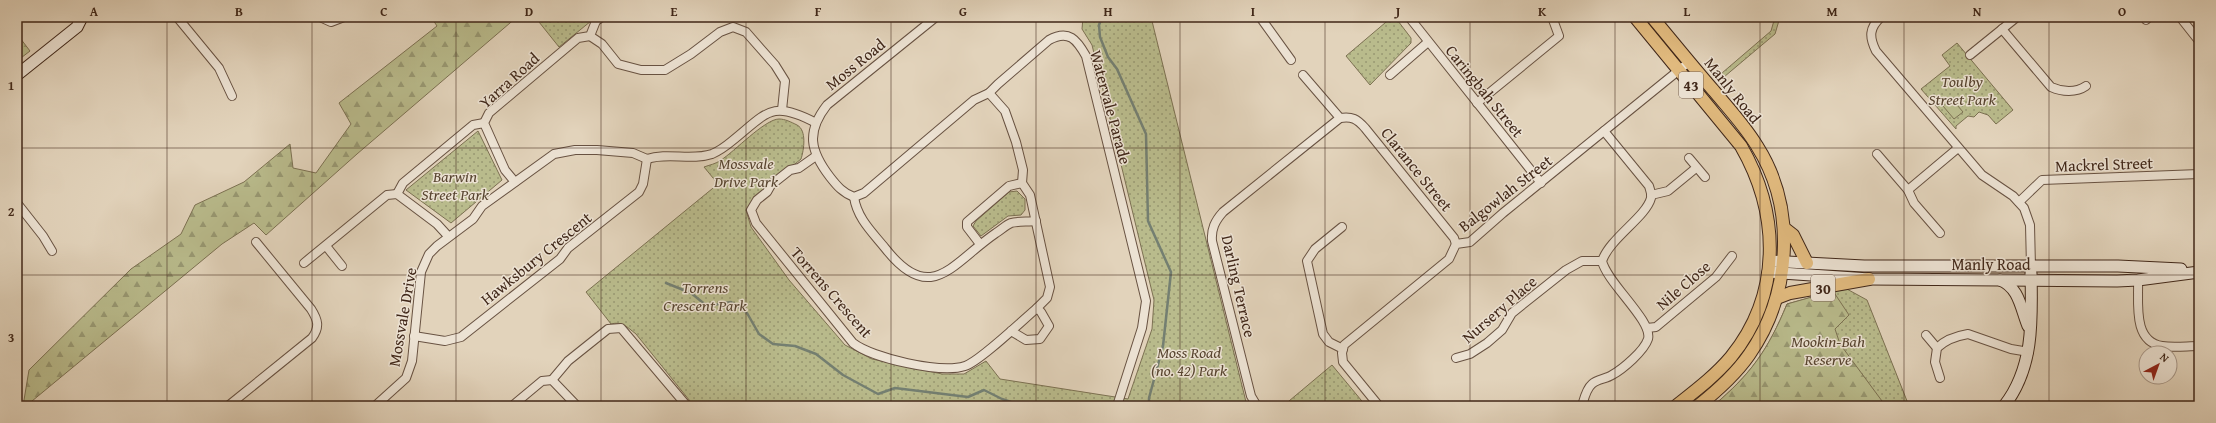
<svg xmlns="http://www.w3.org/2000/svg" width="2216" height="423" font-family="'Gentium Book Plus',serif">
<defs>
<pattern id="grass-dots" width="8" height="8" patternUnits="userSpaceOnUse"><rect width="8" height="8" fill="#b9bb8c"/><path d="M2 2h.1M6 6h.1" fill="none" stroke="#989872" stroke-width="1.8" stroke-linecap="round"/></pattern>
<pattern id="forest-firs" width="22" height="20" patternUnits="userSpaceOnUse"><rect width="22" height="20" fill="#b9bb8c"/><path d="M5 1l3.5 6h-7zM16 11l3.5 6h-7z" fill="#989872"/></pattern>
</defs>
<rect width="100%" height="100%" fill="#e2d3bb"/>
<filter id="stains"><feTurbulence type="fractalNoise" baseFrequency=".005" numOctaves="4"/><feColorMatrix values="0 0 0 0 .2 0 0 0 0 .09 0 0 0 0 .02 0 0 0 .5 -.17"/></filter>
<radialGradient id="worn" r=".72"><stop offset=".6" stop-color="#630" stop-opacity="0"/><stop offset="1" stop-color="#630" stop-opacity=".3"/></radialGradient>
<!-- grass -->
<g fill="url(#grass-dots)" stroke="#7c7152">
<path d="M535 17H596L559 47Z"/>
<path d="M1083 17H1151L1247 406H694L636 334C627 327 622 321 611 324L586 292 718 184 704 167C709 165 716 164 721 160 734 152 765 119 779 119 785 119 791 122 797 125 807 130 804 150 801 159L754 198 746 210 751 227 789 280 845 345 872 359 942 374H964L986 361 1000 379 1128 399 1152 329 1154 300 1092 45 1082 29Z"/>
<path d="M1392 17H1395L1411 38V43L1370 85 1346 56Z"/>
<path d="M1775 17H1780L1775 34 1718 82 1715 79 1771 31Z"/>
<path d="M1957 43 2013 110 1996 124 1988 115 1979 112 1974 117 1968 116 1956 126V129L1921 89 1950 66 1942 55Z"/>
<path d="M478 131 502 180 451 223 406 190Z"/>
<path d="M1017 191 1025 199V210L1021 215 1008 216 981 236 973 226 976 221 1009 192Z"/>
<path d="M1845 288 1867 300 1909 406H1713C1751 374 1768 350 1787 304Z"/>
<path d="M1332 365 1366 406H1283Z"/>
</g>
<!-- forest -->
<g fill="url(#forest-firs)" stroke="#7c7152">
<path d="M431 17H517L357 154 266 235 254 223 222 244 26 406H23L29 370 131 269 181 234 195 205 244 182 290 144 293 168 316 173 351 124 339 103 437 26Z"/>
<path d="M17 34 30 51 17 61Z"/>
<path d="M1833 291 1849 315 1835 329 1840 344 1882 401 1883 406H1713C1751 374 1768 350 1787 304Z"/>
</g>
<!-- pitch -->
<path fill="#b9bb8c" stroke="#7c7152" d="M1952 99 1963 112 1954 119 1943 106Z"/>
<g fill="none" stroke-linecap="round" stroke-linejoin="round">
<!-- stream -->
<g stroke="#747f71" stroke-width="2.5">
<path d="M1102 17 1099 25 1100 37 1108 57 1117 69 1146 134 1148 221 1171 272 1163 346 1149 398V406"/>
<path d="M666 283 691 293 707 306 731 302 747 313 759 334 773 344 795 346 816 354 843 375 878 394 895 388 968 397 984 390 1002 399 1023 406"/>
</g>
<defs>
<g id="street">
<path d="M177 17 219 68 232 96"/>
<path d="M320 17 331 22 344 17"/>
<path d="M936 17 827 105C806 132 810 151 830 177 837 186 843 193 854 197L864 193 974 100 989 93 998 84 1049 40C1069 29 1077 40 1086 56L1146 301 1142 328 1117 406"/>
<path d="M1260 17 1291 60"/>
<path d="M1409 17 1541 183"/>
<path d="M1881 17C1869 28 1869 37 1876 51L1982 175 2013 196 2024 208 2030 225 2031 267"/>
<path d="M2180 17 2199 41"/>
<path d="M2146 20 2149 17"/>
<path d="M2002 29 2051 87C2062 92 2076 93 2086 86"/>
<path d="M590 36 602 44 618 64 641 70H665L691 54 720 32 733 27 746 32 775 65 785 81 782 110"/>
<path d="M1970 55 2017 17"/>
<path d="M1303 75 1340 118"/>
<path d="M1390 75 1428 42"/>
<path d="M1477 103 1559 36 1552 17"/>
<path d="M1877 154 1908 190 1914 203 1940 233"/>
<path d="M816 156 799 168 790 170 771 185 767 192 757 200 751 210 756 223 853 343C872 358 941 374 965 366 979 362 1023 320 1037 308L1047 298 1050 287 1030 195 1022 183 1023 170 1016 142 1005 111 989 93"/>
<path d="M1689 158 1705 177"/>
<path d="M515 182 505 170 484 123 489 113 578 38 590 36 596 21 602 17"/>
<path d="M1908 190 1958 148"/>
<path d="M397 194 403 183 473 125 484 123"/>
<path d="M1651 195 1668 191 1696 168"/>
<path d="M854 197C857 218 872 232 885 248 931 307 952 263 996 233 1001 230 1006 225 1011 223 1018 221 1028 222 1036 221"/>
<path d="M2019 202 2042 180 2199 174"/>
<path d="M17 203 43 236 52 251"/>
<path d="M1342 227 1315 249 1307 261 1323 334 1329 342 1343 349"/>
<path d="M980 244 967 227V222L1009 186 1022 183"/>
<path d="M326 246 342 266"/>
<path d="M304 263 387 195 397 194 437 224 448 236"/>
<path d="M2138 280C2139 302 2132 341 2162 346 2174 348 2187 346 2199 346"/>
<path d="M1647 328 1656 327 1716 277 1732 256"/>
<path d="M1011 331 1026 340 1040 339 1049 326 1041 312 1037 308"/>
<path d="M1926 335 1937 348"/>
<path d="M414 336 445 341 461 337 560 259 568 248 639 192 643 184 647 159"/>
<path d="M1456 358 1470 354 1487 343 1502 330 1512 313 1566 270 1582 261H1602"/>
<path d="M1940 378 1935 362 1937 348C1945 340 1956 336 1968 334L2011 349 2029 352"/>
<path d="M552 380 568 361 608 329 621 328 687 406"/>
<path d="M228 406 312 338C320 327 318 320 311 309L256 242"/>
<path d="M375 406 406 378 412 361 421 272 429 254 437 246 473 219 482 206 554 154 575 150H597L633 153 647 159C668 152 691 161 712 154 719 151 726 146 732 141 767 113 771 99 816 123"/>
<path d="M512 406 542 381 552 380 577 406"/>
<path d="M1257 406 1251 396 1212 241C1211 229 1215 221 1223 212L1340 118C1352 116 1357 119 1365 128L1454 238 1456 244"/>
<path d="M1379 406 1343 362 1342 353 1344 345 1449 259 1456 244 1470 242 1503 213 1689 62"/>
<path d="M1582 406C1584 399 1586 389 1592 384 1597 379 1606 379 1612 375 1623 369 1644 351 1648 339 1653 321 1607 283 1602 261 1610 238 1646 217 1651 198 1652 194 1650 190 1649 186L1604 131"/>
</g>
<g id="secondary">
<path d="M17 75 77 27 82 17"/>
<path d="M1770 261 1864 266H2118L2181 269"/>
<path d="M1768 272 1869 279 2117 281 2138 280 2199 272"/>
<path d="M2000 280C2019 287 2021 309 2028 326"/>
<path d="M2004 406C2034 368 2032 320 2031 273"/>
</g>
<g id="primary">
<path d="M1635 17 1741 146C1780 214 1782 294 1731 357 1715 376 1695 391 1676 406"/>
<path d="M1652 17C1673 42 1693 67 1714 91 1729 109 1745 126 1757 146 1797 209 1791 295 1749 355 1735 375 1717 391 1698 406"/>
<path d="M1784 228 1793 235 1807 263"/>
<path d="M1777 298 1790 293 1869 279"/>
</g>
</defs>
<!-- street casing -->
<use href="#street" stroke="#685242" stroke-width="10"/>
<!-- secondary casing -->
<use href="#secondary" stroke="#402719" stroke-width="13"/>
<!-- primary casing -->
<use href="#primary" stroke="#402719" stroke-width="14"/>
<!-- street -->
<use href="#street" stroke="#ece2d3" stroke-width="8"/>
<!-- secondary -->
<use href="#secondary" stroke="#ece2d3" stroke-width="11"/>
<!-- primary -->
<use href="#primary" stroke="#e1ba7e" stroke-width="12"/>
</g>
<!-- grid -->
<path fill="none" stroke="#402719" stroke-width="1" stroke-opacity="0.55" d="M167 17V406M312 17V406M456 17V406M601 17V406M746 17V406M891 17V406M1036 17V406M1180 17V406M1325 17V406M1470 17V406M1615 17V406M1760 17V406M1904 17V406M2049 17V406M17 148H2199M17 275H2199"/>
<g text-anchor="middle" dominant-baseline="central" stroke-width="3" stroke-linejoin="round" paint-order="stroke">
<!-- shield labels -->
<g fill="#ece2d3" stroke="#745f51" stroke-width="1">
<rect x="1679" y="72" width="24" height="26" rx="3"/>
<rect x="1811" y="275" width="24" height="26" rx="3"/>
</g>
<g font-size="15" font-weight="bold" fill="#402719">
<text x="1691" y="85">43</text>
<text x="1823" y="288">30</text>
</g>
<!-- street labels -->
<g font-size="16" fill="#402719" stroke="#ece2d3">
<text transform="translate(855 64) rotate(-39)">Moss Road</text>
<text transform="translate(509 80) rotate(-42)">Yarra Road</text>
<text transform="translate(1733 90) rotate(51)">Manly Road</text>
<text transform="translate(1485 91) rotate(51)">Caringbah Street</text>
<text transform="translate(1111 107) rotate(75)">Watervale Parade</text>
<text transform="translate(2104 164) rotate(-2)">Mackrel Street</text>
<text transform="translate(1417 169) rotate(51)">Clarance Street</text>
<text transform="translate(1505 193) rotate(-38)">Balgowlah Street</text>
<text transform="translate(536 258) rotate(-39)">Hawksbury Crescent</text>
<text x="1991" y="264">Manly Road</text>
<text transform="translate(1683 285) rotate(-41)">Nile Close</text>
<text transform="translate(1239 286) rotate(77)">Darling Terrace</text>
<text transform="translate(832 292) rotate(49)">Torrens Crescent</text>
<text transform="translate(1499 309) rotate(-41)">Nursery Place</text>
<text transform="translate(402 317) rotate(-80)">Mossvale Drive</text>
</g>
<!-- park labels -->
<g font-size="16" font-style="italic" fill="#584530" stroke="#ece2d3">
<text x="1962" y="81">Toulby<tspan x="1962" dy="18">Street Park</tspan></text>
<text x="746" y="163">Mossvale<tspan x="746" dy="18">Drive Park</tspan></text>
<text x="455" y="176">Barwin<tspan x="455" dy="18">Street Park</tspan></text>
<text x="705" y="287">Torrens<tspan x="705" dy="18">Crescent Park</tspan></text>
<text x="1828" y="341">Mookin-Bah<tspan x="1828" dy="18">Reserve</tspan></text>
<text x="1189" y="352">Moss Road<tspan x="1189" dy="18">(no. 42) Park</tspan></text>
</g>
</g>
<!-- margin -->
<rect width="2216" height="423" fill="none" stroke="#e2d3bb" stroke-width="44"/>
<!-- north arrow -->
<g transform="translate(2158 365) rotate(41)"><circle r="19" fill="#ece2d3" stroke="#a79789"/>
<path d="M0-3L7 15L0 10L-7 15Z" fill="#8f2418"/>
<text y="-6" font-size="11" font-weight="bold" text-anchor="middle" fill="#402719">N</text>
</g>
<rect x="22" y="22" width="2172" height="379" fill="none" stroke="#402719" stroke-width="1.5"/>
<g font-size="13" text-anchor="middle" font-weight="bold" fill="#402719">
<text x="94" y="16">A</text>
<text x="239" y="16">B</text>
<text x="384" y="16">C</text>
<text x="529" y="16">D</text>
<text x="674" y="16">E</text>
<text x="818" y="16">F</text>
<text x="963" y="16">G</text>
<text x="1108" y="16">H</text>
<text x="1253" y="16">I</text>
<text x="1398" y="16">J</text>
<text x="1542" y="16">K</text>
<text x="1687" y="16">L</text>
<text x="1832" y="16">M</text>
<text x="1977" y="16">N</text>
<text x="2122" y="16">O</text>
<text x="11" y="90">1</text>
<text x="11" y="216">2</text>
<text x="11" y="342">3</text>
</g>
<rect width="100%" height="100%" filter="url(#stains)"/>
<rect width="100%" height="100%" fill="url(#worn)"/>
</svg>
